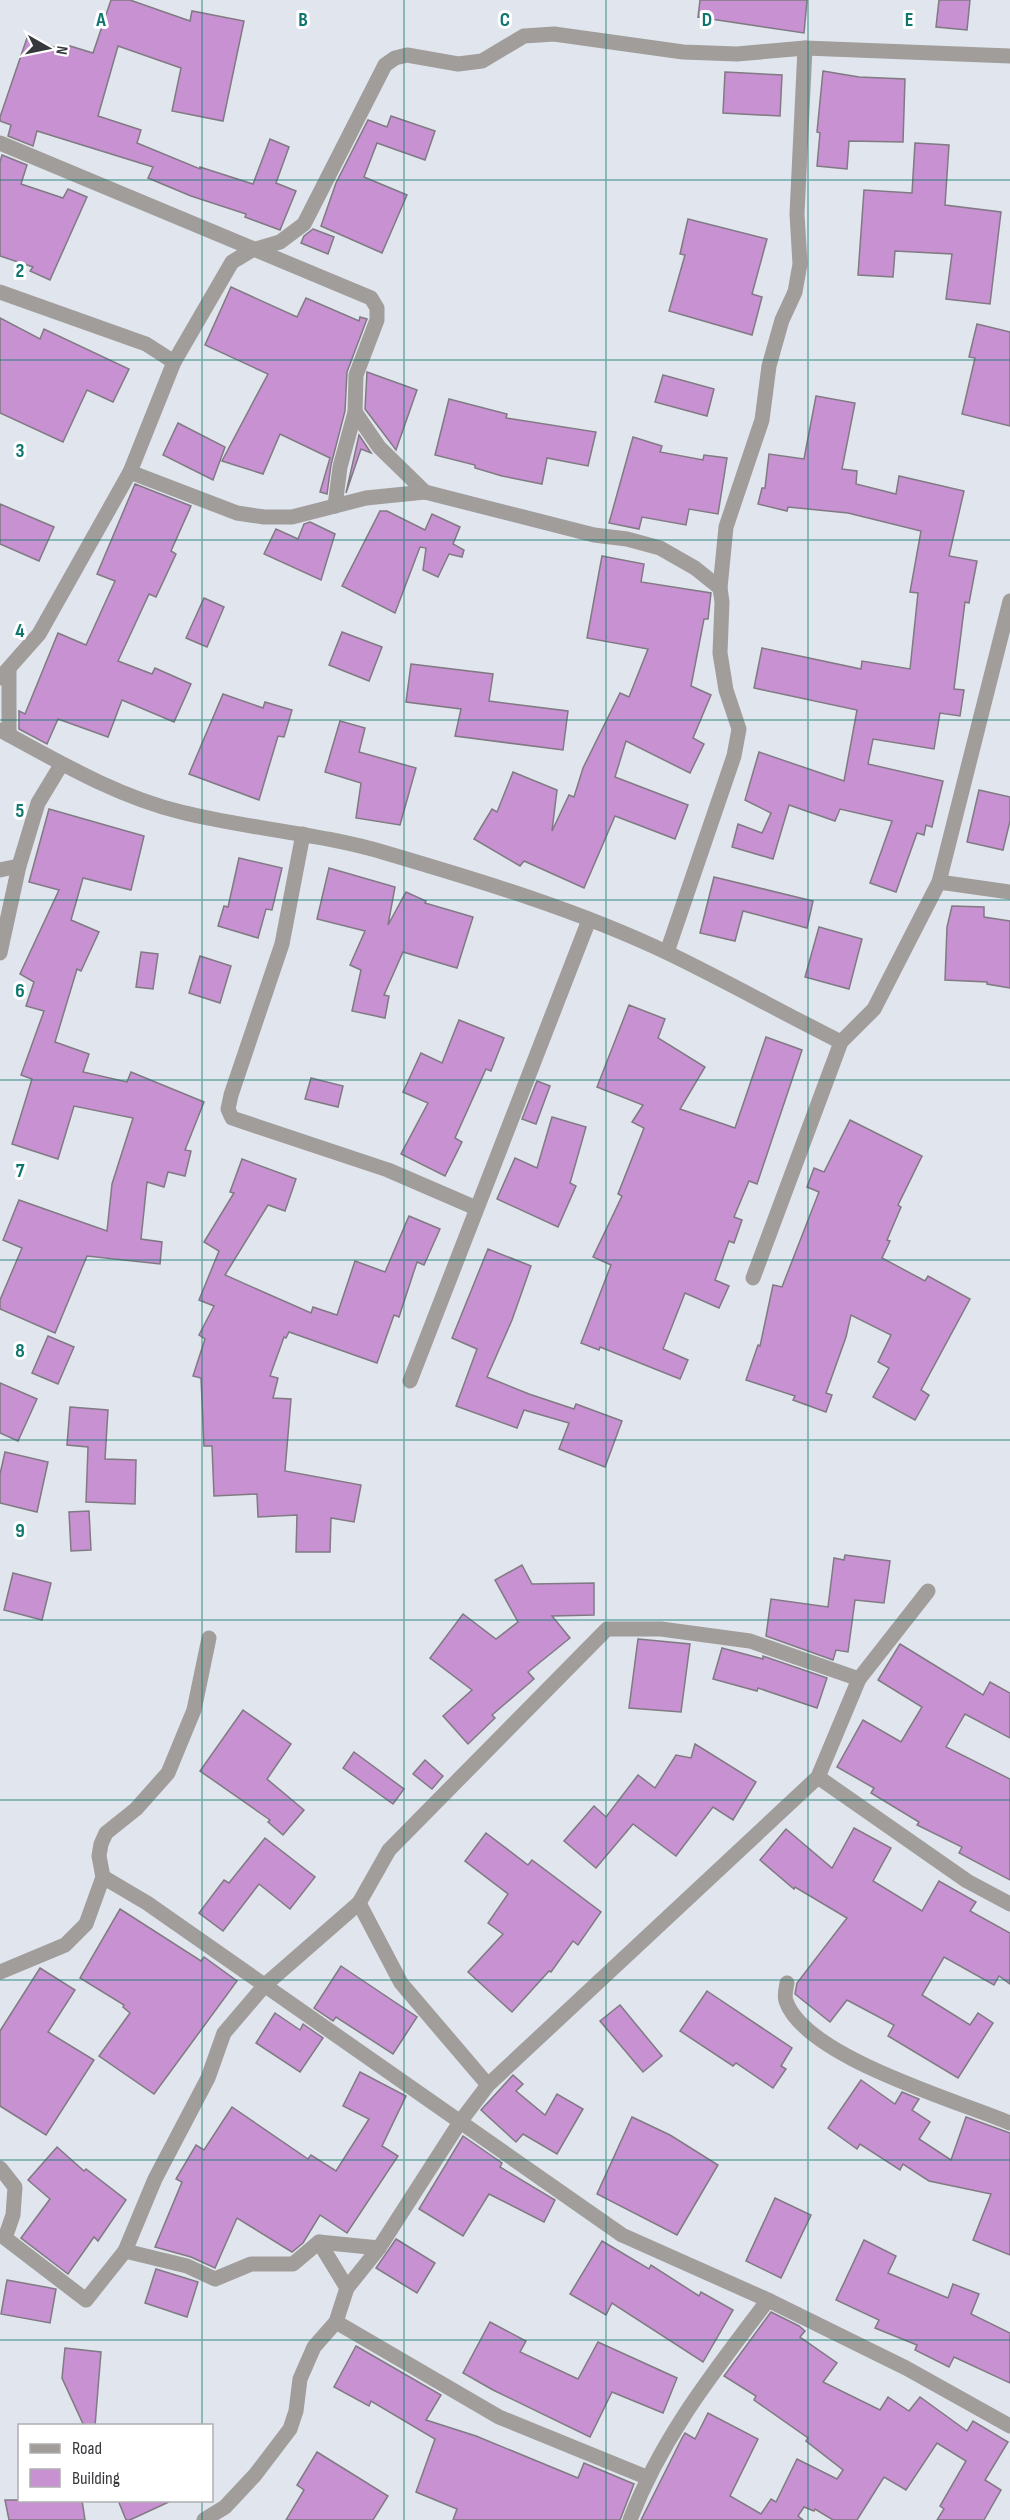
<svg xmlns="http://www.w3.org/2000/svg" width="1010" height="2520" font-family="'Sofia Sans Condensed',sans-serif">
<rect width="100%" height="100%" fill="#e0e5ee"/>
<!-- building -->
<g fill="#c791d2" stroke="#807a82" stroke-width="1.5">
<path d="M111 0H130L190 21 192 11 244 21 223 121 172 111 181 68 118 46 98 116 141 130 137 143 200 169V167L253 184 270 139 289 147 276 183 296 191 280 230 245 217 246 214 191 196 148 178 153 167 37 131 33 146 8 136 11 125 0 121V117L27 38 68 52 70 46 93 53Z"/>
<path d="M700 0H807L804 33 698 17Z"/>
<path d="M939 0H970L967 30 936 27Z"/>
<path d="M823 71 859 77 905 79 903 142 849 141 847 169 817 166 820 133 817 132Z"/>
<path d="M725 72 782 75 780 116 723 113Z"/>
<path d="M391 116 435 131 425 160 377 143 364 177 407 195 382 253 321 226 336 183 368 120 387 127Z"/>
<path d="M915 143 949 145 945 205 1001 212 990 304 946 299 952 254 895 251 893 277 858 275 864 190 912 193Z"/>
<path d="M2 155 27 165 21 184 63 198 68 189 87 197 50 280 30 271 33 267 0 256V162Z"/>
<path d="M688 219 767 239 752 294 762 297 752 335 669 311 685 255 680 254Z"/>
<path d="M313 229 334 237 328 254 301 243 304 236Z"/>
<path d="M231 287 297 317 306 298 359 321 360 317 367 319 347 372 345 411 331 465 327 494 320 492 330 458 280 434 263 474 222 461 268 374 205 345Z"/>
<path d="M0 318 40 339 44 329 129 369 113 402 87 390 63 442 0 413Z"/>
<path d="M977 324 1010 332V426L962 414 975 358 969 357Z"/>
<path d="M367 372 417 390 396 450 365 409Z"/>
<path d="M663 375 714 389 707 416 655 402Z"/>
<path d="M816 396 855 403 842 469 857 471 856 484 896 494 899 476 964 491 949 556 977 561 969 603 965 602 954 689 964 690 960 716 940 713 934 749 873 739 868 764 943 781 932 827 926 825 924 835 917 833 896 892 870 883 892 821 840 809 835 821 789 805 773 859 732 847 738 824 762 833 771 813 745 800 759 752 844 781 857 710 754 688 762 648 861 669 862 661 910 669 918 593 910 592 921 531 848 513 788 507 787 511 758 504 762 488H765L769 454 804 459Z"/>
<path d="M449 399 507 414 506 418 596 432 588 466 547 458 542 484 502 476 475 468V465L435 455Z"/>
<path d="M178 423 225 447 213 480 163 455Z"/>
<path d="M359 435 371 453 361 449 346 493Z"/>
<path d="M633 437 662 446 660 452 703 460 704 455 727 458 718 514 689 509 686 525 642 517 639 529 609 523Z"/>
<path d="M135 484 191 506 171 551 176 554 156 597 149 594 118 661 152 674 155 668 191 684 174 722 122 700 108 737 58 719 47 744 19 729V711L25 714 58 633 86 645 115 581 97 574Z"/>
<path d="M0 504 54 527 39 561 0 544Z"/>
<path d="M380 511H387L425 530 432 514 460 527 453 544 464 550 462 557 449 554 438 577 423 570 426 548 420 547 395 613 342 586Z"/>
<path d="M310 522 335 534 321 580 264 554 276 529 298 539 304 524Z"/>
<path d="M602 556 644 564 641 582 711 593 708 619H704L691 686 711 695 693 738 704 744 690 773 626 741 615 777 688 805 675 839 615 816 584 888 524 861 520 866 474 839 492 809 497 812 513 772 557 790 552 831 569 795 574 797 583 768 620 693 629 697 648 649 587 638Z"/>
<path d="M204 598 224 607 207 647 186 638Z"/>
<path d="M342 632 382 647 369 681 329 665Z"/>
<path d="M411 664 493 674 489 701 568 711 563 750 455 736 461 709 406 702Z"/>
<path d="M223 694 263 708 265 702 292 710 284 737 278 736 259 800 189 774Z"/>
<path d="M340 721 365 728 359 752 416 768 400 825 356 818 361 783 325 772Z"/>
<path d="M979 790 1010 797V821L1003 850 967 842Z"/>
<path d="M49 809 144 836 131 890 83 878 71 920 99 932 81 971 77 969 55 1042 89 1054 83 1072 127 1082 131 1072 204 1102 185 1150 191 1151 185 1176 168 1172 164 1187 147 1182 141 1239 162 1242 160 1264 87 1256 55 1333 0 1309V1300L22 1248 3 1240 19 1200 107 1231 112 1184 133 1118 74 1106 58 1159 12 1144 32 1079 21 1075 44 1011 26 1006 34 982 20 974 59 890 29 882Z"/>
<path d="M239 858 282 868 272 910 266 909 258 938 218 926 224 906 228 907Z"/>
<path d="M329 868 395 887 388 925 406 892 426 901 425 903 473 917 457 968 403 952 384 995 389 996 385 1018 352 1011 361 970 350 965 365 931 317 919Z"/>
<path d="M714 877 813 901 807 928 743 911 735 941 700 933Z"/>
<path d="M952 906 984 907V917L1010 921V988L987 984V982L945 980 947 927Z"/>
<path d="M819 927 862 939 849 989 805 977Z"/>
<path d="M141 952 158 954 153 989 136 987Z"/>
<path d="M200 956 231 966 220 1003 189 993Z"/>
<path d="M629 1005 665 1019 658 1038 705 1067 680 1109 735 1128 766 1037 802 1050 757 1184 749 1181 734 1217 742 1220 734 1243 729 1241 715 1280 729 1286 719 1308 685 1293 663 1349 688 1360 680 1379 600 1347 599 1350 581 1343 611 1265 593 1257 622 1196 618 1194 644 1128 632 1122 643 1105 597 1087Z"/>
<path d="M459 1020 504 1038 491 1071 486 1069 455 1138 462 1142 445 1176 401 1154 428 1103 403 1092 421 1053 442 1063Z"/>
<path d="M311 1078 343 1086 338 1107 305 1099Z"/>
<path d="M537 1081 550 1086 536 1124 522 1119Z"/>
<path d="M552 1117 586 1127 570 1183 576 1186 558 1227 497 1199 515 1158 537 1168Z"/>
<path d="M850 1120 922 1156 898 1205 901 1207 887 1240 890 1241 882 1258 925 1281 928 1276 970 1299 921 1390 929 1395 915 1420 873 1397 889 1368 878 1362 891 1335 851 1315 846 1337 826 1393 832 1395 826 1412 793 1400 795 1396 746 1380 758 1345 760 1346 773 1285 782 1287 819 1192 807 1187 814 1168 824 1172Z"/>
<path d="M242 1159 296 1179 285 1211 268 1205 225 1275 311 1313 313 1307 337 1315 355 1261 385 1272 409 1216 440 1229 424 1265 417 1262 399 1317 394 1315 377 1363 289 1332 286 1338 284 1337 270 1376 278 1378 273 1398 291 1399 285 1471 361 1485 354 1522 331 1518 330 1552H296L297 1515 258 1517 257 1494 214 1496 212 1446H204L201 1378 193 1376 205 1339 199 1335 214 1306 199 1300 219 1251 204 1242 234 1193 230 1192Z"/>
<path d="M488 1249 531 1266 512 1320 487 1377 529 1394 574 1409 576 1404 622 1421 605 1467 559 1449 569 1423 524 1410 517 1428 456 1406 477 1349 452 1338Z"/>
<path d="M48 1336 74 1347 58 1384 32 1373Z"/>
<path d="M0 1383 37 1399 18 1441 0 1433Z"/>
<path d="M70 1407 108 1410 105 1459 136 1460 135 1504 86 1502 88 1447 67 1445Z"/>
<path d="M5 1452 48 1462 37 1512 0 1503V1474Z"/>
<path d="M89 1511 91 1550 71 1551 69 1512Z"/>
<path d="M845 1555 890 1561 884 1603 855 1600 848 1652 836 1650 833 1660 766 1636 771 1599 828 1607 834 1558 844 1560Z"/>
<path d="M522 1565 532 1584 594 1583V1615L552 1616 570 1638 528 1672 534 1679 492 1715 495 1718 468 1744 443 1716 472 1690 430 1658 463 1614 496 1639 518 1622 495 1580Z"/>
<path d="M13 1573 51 1583 42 1620 4 1610Z"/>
<path d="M638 1639 690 1644 681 1712 629 1708Z"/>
<path d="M900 1644 983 1695 990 1682 1010 1693V1738L965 1714 946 1747 1010 1779V1880L959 1853 962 1847 917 1825 919 1822 871 1793 874 1788 837 1767 863 1720 901 1742 922 1707 878 1680Z"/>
<path d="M722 1648 763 1659V1656L827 1678 817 1708 758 1688 757 1691 713 1679Z"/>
<path d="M243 1710 291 1744 267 1779 304 1810 283 1835 268 1822 270 1820 200 1771Z"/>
<path d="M695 1744 756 1782 733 1820 713 1807 676 1856 633 1824 596 1868 564 1841 594 1806 606 1817 638 1775 655 1788 676 1755 691 1758Z"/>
<path d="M354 1752 404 1789 393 1804 343 1768Z"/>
<path d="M425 1760 443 1776 432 1789 413 1774Z"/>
<path d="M854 1828 891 1848 873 1881 922 1911 939 1881 976 1902 970 1911 1010 1933V1984L999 1976 994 1985 944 1957 922 1995 970 2025 978 2013 993 2023 958 2078 888 2036 894 2025 847 2000 830 2022 795 1994 797 1983 847 1918 795 1887 794 1889 760 1860 786 1829 832 1868Z"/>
<path d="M486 1833 528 1865 532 1860 601 1912 578 1945 573 1941 551 1972 549 1971 512 2012 468 1972 503 1934 488 1923 508 1894 465 1861Z"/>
<path d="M265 1838 315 1877 290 1909 259 1884 223 1931 199 1913 224 1880 229 1883Z"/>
<path d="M120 1909 201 1961 204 1957 237 1981 154 2094 99 2056 130 2013 123 2007 124 2005 80 1978Z"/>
<path d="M341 1966 417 2017 393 2054 336 2017 333 2021 314 2008Z"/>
<path d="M40 1968 75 1990 48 2032 94 2060 46 2135 0 2106V2031Z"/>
<path d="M707 1991 792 2048 781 2066 786 2069 773 2088 736 2063 733 2066 680 2031Z"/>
<path d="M620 2005 662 2056 643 2072 600 2021Z"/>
<path d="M275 2013 300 2030 303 2024 323 2038 300 2072 256 2043Z"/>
<path d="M360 2072 406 2096 382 2146 398 2156 347 2233 320 2215 303 2243 292 2252 237 2218 215 2268 191 2257 155 2247 182 2182 176 2179 196 2145 204 2150 232 2107 308 2159 311 2155 336 2171 369 2119 343 2106Z"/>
<path d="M513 2075 523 2084 516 2091 545 2115 557 2094 583 2109 557 2154 523 2134 516 2142 481 2110Z"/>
<path d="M861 2080 895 2104 902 2092 919 2099 912 2110 930 2122 919 2139 951 2160 966 2117 1010 2133V2255L973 2240 991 2194 929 2181 903 2164 900 2170 860 2144 857 2149 828 2128Z"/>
<path d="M632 2117 670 2135 718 2165 677 2235 597 2194Z"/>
<path d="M463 2136 502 2163 500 2167 555 2200 544 2222 489 2194 463 2236 419 2209Z"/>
<path d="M57 2147 84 2171 86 2169 126 2200 98 2241 94 2237 68 2274 21 2238 50 2199 28 2180Z"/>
<path d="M775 2198 811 2215 781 2278 746 2261Z"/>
<path d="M396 2239 435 2263 417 2293 376 2268Z"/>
<path d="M864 2240 896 2256 888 2273 948 2298 953 2284 979 2294 971 2314 1010 2333V2383L954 2357 949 2367 915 2350 917 2345 875 2328 879 2320 836 2300Z"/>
<path d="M602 2241 649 2269 651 2265 699 2296 701 2292 733 2310 703 2362 612 2303 606 2315 570 2294Z"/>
<path d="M156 2269 198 2282 187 2317 145 2303Z"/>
<path d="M7 2280 56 2289 50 2323 1 2314Z"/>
<path d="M771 2312 799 2326 805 2331 800 2337 837 2363 823 2382 880 2410 888 2397 909 2411 920 2397 967 2431 973 2421 1008 2442 985 2480 1001 2490 984 2520H937L944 2509 940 2506 966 2461 937 2443 906 2490 884 2477 857 2520H833L815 2509 814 2511 804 2507 798 2516 803 2520H641L682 2438 685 2433 695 2439 708 2413 758 2439 730 2496 761 2514 771 2499 776 2502 797 2459 837 2479 843 2470 806 2441 808 2438 754 2400 756 2396 724 2376Z"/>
<path d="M490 2322 526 2341 520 2352 578 2379 598 2342 677 2378 663 2413 612 2392 590 2437 493 2390 463 2373Z"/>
<path d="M356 2346 441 2395 426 2420 476 2436 578 2478 584 2463 634 2484 620 2520H453L457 2509 416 2492 435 2439 371 2401 369 2406 334 2387Z"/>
<path d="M65 2348 101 2352 95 2426H84L62 2378Z"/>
<path d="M317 2452 388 2496 373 2520H286L304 2490 297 2485Z"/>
<path d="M5 2500H82L85 2520H9Z"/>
<path d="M118 2500H173L130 2520H126Z"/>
</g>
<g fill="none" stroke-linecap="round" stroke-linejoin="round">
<!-- minor -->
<g stroke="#a09d9a" stroke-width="15">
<path d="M0 143 371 298 377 308V320L356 375 355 412 340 467 335 506"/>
<path d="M0 292 146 344 174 362"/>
<path d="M355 412 379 447 425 492"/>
<path d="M130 472 237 513 264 517H292L366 498 425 492 594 535 627 539 660 548 695 568 720 588"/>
<path d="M9 669V735"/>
<path d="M0 678 39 634 130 472 174 362 232 262 252 250 280 242 304 224 385 65 395 58 407 55 458 64 482 61 524 36 554 34 683 52 737 54 805 48 1010 56"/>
<path d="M0 730C59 762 116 796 181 812 249 829 319 833 386 853 481 881 578 910 668 953 726 981 783 1013 841 1042"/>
<path d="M303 834 282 944 231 1095 228 1109 232 1118 388 1170 476 1208"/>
<path d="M0 870 19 866"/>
<path d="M939 882 1010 892"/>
<path d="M667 952 734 756 739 729 726 690 720 653 722 602 720 588 726 527 762 420 769 366 782 320 795 292 800 264 797 214 805 48"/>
<path d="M0 953 19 866 38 803 61 765"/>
<path d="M753 1278 841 1042 874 1009 939 882 1010 601"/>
<path d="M410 1381 589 920"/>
<path d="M818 1777 967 1881 1010 1904"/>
<path d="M103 1877 147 1903 622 2235 768 2300 906 2368 1010 2426"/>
<path d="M359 1903 401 1983 488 2085"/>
<path d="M0 1972 65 1945 86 1924 103 1877 99 1856 101 1844 106 1833 136 1809 168 1773 194 1710 209 1638"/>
<path d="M787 1983C786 1989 784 1996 786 2001 805 2057 958 2101 1010 2123"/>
<path d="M0 2168 15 2187 13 2215 5 2238 86 2300 125 2251 155 2179 208 2078 224 2033 265 1985 359 1903 389 1850 607 1629H661L750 1641 859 1679"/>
<path d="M319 2242 347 2288"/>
<path d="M125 2251 187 2266 215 2279 251 2264H293L319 2242 379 2248"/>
<path d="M336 2322 499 2417 646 2477"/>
<path d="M204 2520 225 2507 255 2475 290 2429 296 2411 300 2379 314 2347 336 2322 347 2288 379 2248 460 2122 488 2085 818 1777 859 1679 928 1591"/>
<path d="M630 2520C662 2436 714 2372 768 2300"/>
</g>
</g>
<!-- grid -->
<path fill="none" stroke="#0f766e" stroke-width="1.5" stroke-opacity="0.55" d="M202 0V2426M404 0V2520M606 0V2520M808 0V2520M0 180H1010M0 360H1010M0 540H1010M0 720H1010M0 900H1010M0 1080H1010M0 1260H1010M0 1440H1010M0 1620H1010M0 1800H1010M0 1980H1010M0 2160H1010M0 2340H1010M202 2500V2520"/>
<g font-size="20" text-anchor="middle" font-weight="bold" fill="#0f766e" stroke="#fff" stroke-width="6" stroke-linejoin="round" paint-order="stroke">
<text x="101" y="26">A</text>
<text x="303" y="26">B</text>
<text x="505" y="26">C</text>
<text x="707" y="26">D</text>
<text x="909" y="26">E</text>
<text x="20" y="277">2</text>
<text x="20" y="457">3</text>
<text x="20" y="637">4</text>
<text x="20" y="817">5</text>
<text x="20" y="997">6</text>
<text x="20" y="1177">7</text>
<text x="20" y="1357">8</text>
<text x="20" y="1537">9</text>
</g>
<!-- legend -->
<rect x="18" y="2424" width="195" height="78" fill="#ffffff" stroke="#afafb1" stroke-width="1.5"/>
<rect x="30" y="2444" width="30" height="9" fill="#a09d9a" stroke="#afafb1" stroke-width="1.5"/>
<text x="72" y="2454" font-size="18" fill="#36383c">Road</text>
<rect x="30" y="2469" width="30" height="18" fill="#c791d2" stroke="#afafb1" stroke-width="1.5"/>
<text x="72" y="2484" font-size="18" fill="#36383c">Building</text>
<!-- north arrow -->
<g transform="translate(48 48) rotate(99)" stroke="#ffffff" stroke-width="4.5" paint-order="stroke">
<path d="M0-4.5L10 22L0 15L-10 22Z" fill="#36383c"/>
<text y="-9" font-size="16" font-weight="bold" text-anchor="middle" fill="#36383c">N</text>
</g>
</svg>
